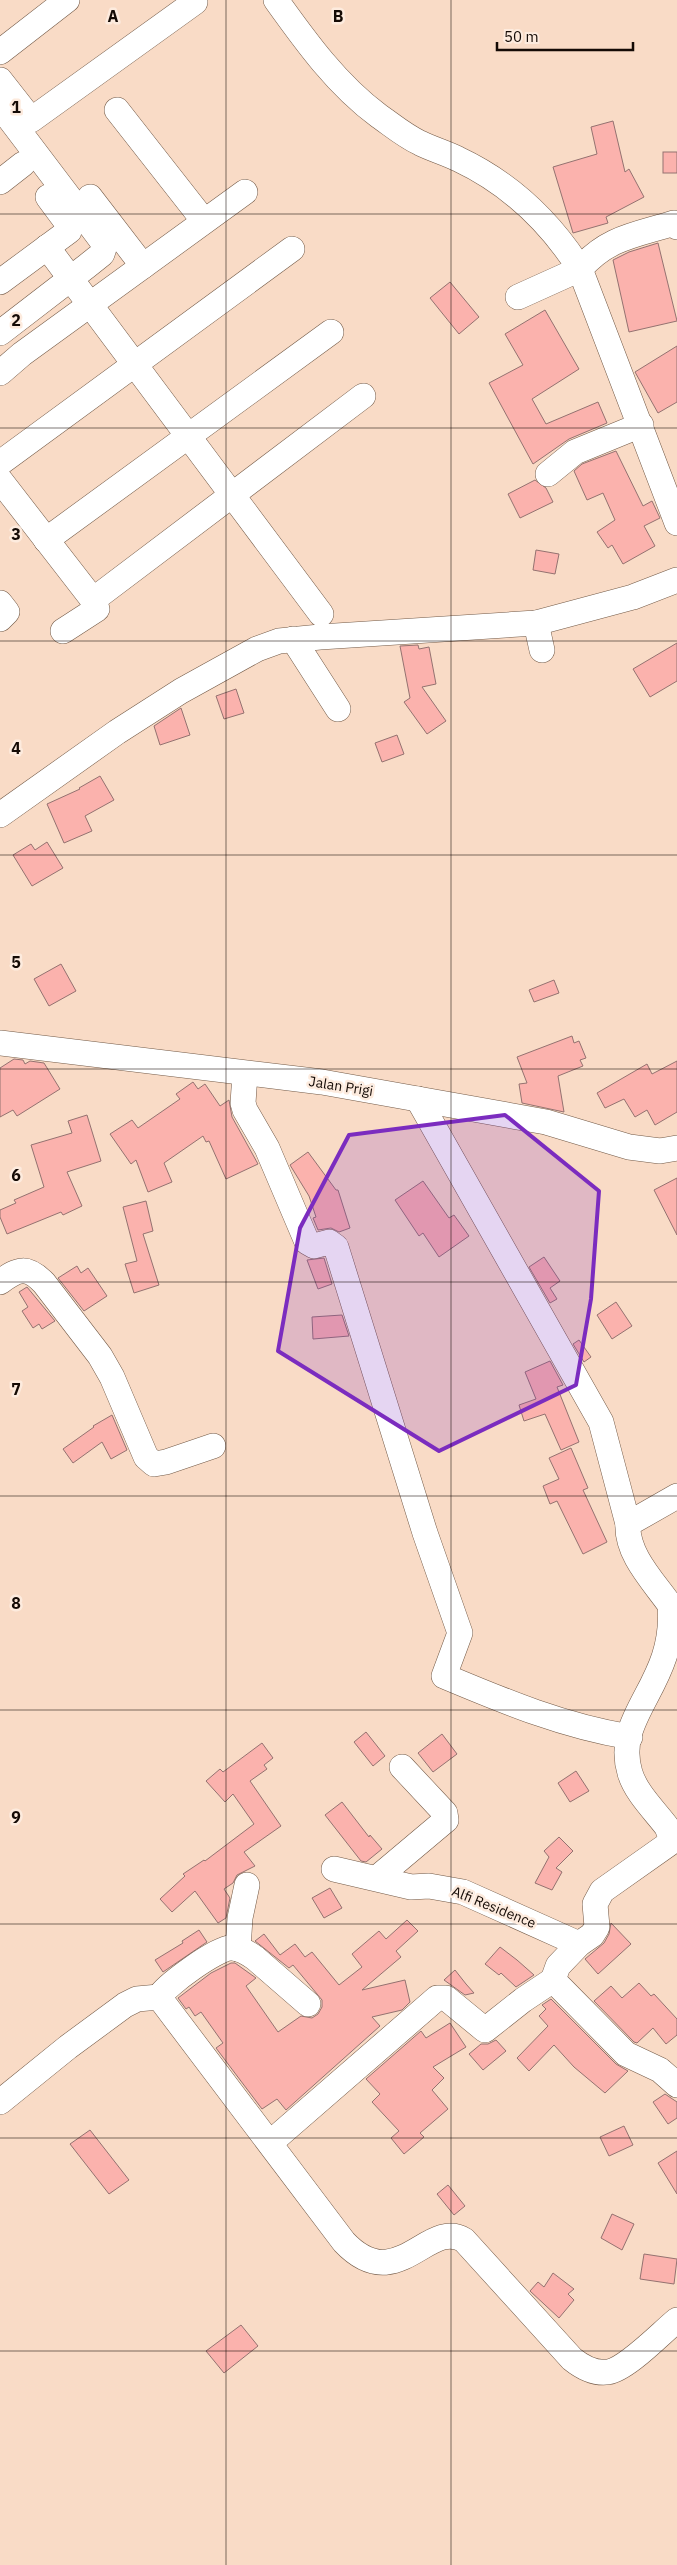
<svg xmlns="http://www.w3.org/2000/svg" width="677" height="2565" font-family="'IBM Plex Sans',sans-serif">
<rect width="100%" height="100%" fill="#f9dbc6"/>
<!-- building -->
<g fill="#fbb2ad" stroke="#947270">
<path d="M613 121 625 172 629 169 644 197 606 217 608 223 573 233 553 167 597 154 591 127Z"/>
<rect x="663" y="152" width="14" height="21"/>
<path d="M658 243 677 321 629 332 613 260 629 252Z"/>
<path d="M450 282 479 317 459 334 430 298Z"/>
<path d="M545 310 579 369 532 399 546 424 598 402 607 423 569 439 533 464 489 383 523 365 505 334Z"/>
<path d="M677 346V402L658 413 635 372Z"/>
<path d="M616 451 643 506 652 501 660 518 644 526 655 546 623 564 612 545 608 548 597 532 615 520 603 493 587 500 574 471 582 464Z"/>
<path d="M535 480 546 488 553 502 520 518 508 494Z"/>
<path d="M536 550 559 554 555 574 533 570Z"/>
<path d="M677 643V681L650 697 633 669Z"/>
<path d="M418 645 419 649 429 647 436 684 422 687 446 721 427 734 404 702 410 698 400 646Z"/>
<path d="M236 689 244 713 224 719 216 696Z"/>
<path d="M181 708 190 735 160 745 154 726Z"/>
<path d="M397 735 404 754 382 762 375 743Z"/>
<path d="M100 776 114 800 85 816 92 831 64 843 47 804 80 789 79 788Z"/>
<path d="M47 842 63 868 32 886 13 855 31 844 35 850Z"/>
<path d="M61 964 76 991 49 1006 34 979Z"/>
<path d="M554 980 559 993 534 1002 529 990Z"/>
<path d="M572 1036 574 1043 579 1041 586 1058 580 1060 583 1066 558 1076 564 1112 522 1103 519 1084 527 1083 517 1057Z"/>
<path d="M14 1059 23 1060 25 1064 30 1061 44 1063 60 1089 17 1116 13 1110 0 1117V1068Z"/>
<path d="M677 1061V1112L655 1125 647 1110 635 1117 624 1099 605 1108 597 1093 647 1064 652 1074Z"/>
<path d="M193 1082 198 1089 205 1084 220 1106 229 1100 232 1117 258 1164 226 1179 209 1141 206 1142 203 1136 164 1163 172 1182 148 1192 136 1160 131 1164 110 1134 132 1120 138 1128 180 1099 176 1094Z"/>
<path d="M87 1115 101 1161 67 1172 82 1206 63 1215 61 1212 7 1234 0 1217V1210L16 1203 14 1200 44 1187 31 1145 72 1133 68 1121Z"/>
<path d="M308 1152 336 1190H338L350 1228 339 1232 331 1228 318 1230 313 1218 316 1217 309 1196 290 1165Z"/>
<path d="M677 1178V1235L654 1190Z"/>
<path d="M423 1181 449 1218 454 1215 469 1236 439 1257 423 1233 419 1236 395 1200Z"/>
<path d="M146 1201 153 1231 143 1234 159 1285 134 1293 125 1264 137 1261 123 1207Z"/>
<path d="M544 1257 560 1281 550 1288 557 1299 550 1303 529 1267Z"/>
<path d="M324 1258 332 1284 318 1289 307 1260Z"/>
<path d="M77 1266 81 1273 88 1268 107 1296 84 1311 58 1278Z"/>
<path d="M27 1287 55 1321 42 1329 39 1324 33 1328 22 1311 28 1307 19 1292Z"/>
<path d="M616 1302 632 1326 612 1339 597 1315Z"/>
<path d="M342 1315 349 1336 313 1339 312 1317Z"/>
<path d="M579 1340 591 1357 584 1362 573 1344Z"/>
<path d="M550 1361 563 1385 557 1387 579 1442 561 1450 545 1414 524 1421 519 1405 536 1399 525 1372Z"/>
<path d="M112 1415 127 1450 111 1459 102 1442 73 1463 63 1449 94 1427 93 1426Z"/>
<path d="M571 1448 588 1488 583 1490 607 1542 583 1554 557 1501 550 1504 543 1486 559 1479 549 1458Z"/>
<path d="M366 1732 385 1756 373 1766 354 1742Z"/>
<path d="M442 1734 457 1754 433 1772 418 1753Z"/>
<path d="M262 1743 273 1758 264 1765 267 1769 250 1781 281 1826 244 1852 255 1866 237 1875 233 1883 224 1889 230 1898 226 1918 218 1923 195 1891 172 1912 160 1899 185 1876 183 1874 204 1860 205 1861 254 1824 233 1794 225 1802 206 1781 220 1769 223 1772Z"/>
<path d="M576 1771 589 1791 570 1802 558 1783Z"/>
<path d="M342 1802 369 1837 370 1835 382 1849 366 1862 361 1861 325 1815Z"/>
<path d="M559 1837 573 1851 556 1868 562 1872 552 1890 535 1883 549 1857 544 1851Z"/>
<path d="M330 1888 342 1908 324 1918 312 1898Z"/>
<path d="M407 1920 418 1931 396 1951 401 1957 362 1990 405 1980 410 2002 402 2010 372 2017 380 2026 286 2110 277 2099 262 2109 216 2048 223 2043 201 2012 195 2016 189 2007 186 2009 178 1998 211 1973 231 1963H235L256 1978 246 1986 278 2032 301 2016 312 2018 318 2014 322 2007V2000L293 1965 289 1968 255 1941 264 1934 280 1955 295 1944 305 1957 312 1952 339 1985 362 1967 352 1954 379 1931 386 1939Z"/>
<path d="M611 1923 631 1944 598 1974 585 1959 604 1943 609 1934Z"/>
<path d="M199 1930 207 1942 163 1972 155 1960 183 1943 182 1941Z"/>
<path d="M500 1947 517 1960 534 1975 516 1987 501 1973 499 1975 485 1964Z"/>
<path d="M455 1970 466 1984 474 1993 465 1995 444 1980Z"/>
<path d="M639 1983 651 1996 654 1994 677 2019V2035L666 2044 653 2028 637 2043 634 2042 594 2001 611 1986 622 1998Z"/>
<path d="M551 1999 616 2064 628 2071 605 2093 574 2067 554 2045 529 2071 517 2058 548 2026 539 2016 546 2009 542 2005Z"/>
<path d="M450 2023 466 2047 433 2067 444 2078 432 2090 448 2109 420 2133 424 2137 404 2154 391 2138 399 2131 372 2102 380 2094 366 2079 421 2031 426 2038Z"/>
<path d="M496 2040 506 2051 483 2070 469 2054 481 2044H488Z"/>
<path d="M665 2094 677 2102V2118L668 2124 653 2102Z"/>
<path d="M624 2126 633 2145 609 2156 600 2137Z"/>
<path d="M90 2130 129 2180 109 2194 70 2144Z"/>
<path d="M677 2151V2194L658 2163Z"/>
<path d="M448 2185 465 2206 454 2215 437 2194Z"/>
<path d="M612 2214 634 2224 622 2250 601 2238Z"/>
<path d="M644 2254 677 2259 674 2284 640 2279Z"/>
<path d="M553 2273 574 2289 568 2294 574 2300 559 2318 530 2291 538 2282 544 2287Z"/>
<path d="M241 2325 258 2346 224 2373 206 2351Z"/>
</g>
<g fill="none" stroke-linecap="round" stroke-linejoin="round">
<defs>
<g id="minor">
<path d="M276 0C306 42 337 85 379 116 392 125 405 136 420 143 432 149 446 153 458 159 509 183 550 222 580 269L518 297"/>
<path d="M0 52 67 0"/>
<path d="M0 80 29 117"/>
<path d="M0 106 81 213 102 241 104 248 102 254 87 266 0 333"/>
<path d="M117 110 204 221"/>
<path d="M31 120 195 2"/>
<path d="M0 182 23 164"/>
<path d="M90 197 143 266"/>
<path d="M677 227 674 223C636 235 608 237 580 269L677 523"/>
<path d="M47 247 321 614"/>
<path d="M0 282 69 231 68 224 48 197"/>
<path d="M0 373 22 354 245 192"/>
<path d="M0 463 292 249"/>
<path d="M548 474 575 452 641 425"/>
<path d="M0 480 93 600 97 609 63 631"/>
<path d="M46 540 331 332"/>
<path d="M93 600 363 396"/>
<path d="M0 603 7 612 0 619"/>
<path d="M536 623 542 650"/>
<path d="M293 639 338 709"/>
<path d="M0 815 117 732 181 691 257 649 279 641 320 637 536 623 633 597 677 580"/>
<path d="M0 1043 322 1082 546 1122 629 1147 660 1151 677 1148"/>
<path d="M245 1074 243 1103 245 1110 267 1148 307 1242 314 1246 329 1242 336 1247 425 1533 460 1633 444 1676C506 1702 563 1726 630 1737"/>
<path d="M418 1099 601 1422 628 1524"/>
<path d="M0 1282C19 1268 27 1266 44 1283L100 1356 112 1377 146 1457 154 1464 166 1462 213 1446"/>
<path d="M677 1496 628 1524C626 1554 654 1582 670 1605 677 1685 612 1714 630 1773 636 1793 655 1811 667 1827L670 1835V1843L602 1891 595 1904 597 1927 592 1935 579 1944 558 1966 553 1980 626 2054 660 2070 677 2085"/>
<path d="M334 1869 411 1887 429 1886 463 1892 579 1944"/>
<path d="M377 1878 446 1820 445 1813 402 1767"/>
<path d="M238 1949 240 1918 247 1885"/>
<path d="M159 1997C166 1985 216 1949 230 1948 239 1947 248 1953 255 1958L308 2004"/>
<path d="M0 2102 68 2047 125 2005 137 1999 159 1997 344 2242C397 2298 428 2218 464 2240L572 2359C582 2367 594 2374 608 2372 627 2369 661 2333 677 2320"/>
<path d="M270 2143 437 1998H446L485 2030 523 2000 553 1980"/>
</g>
</defs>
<!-- minor casing -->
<use href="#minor" stroke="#735a47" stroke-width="26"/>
<!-- minor -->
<use href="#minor" stroke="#fff" stroke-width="25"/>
</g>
<!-- marked area -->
<path fill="#7b2cbf" fill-opacity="0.2" stroke="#7b2cbf" stroke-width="4" stroke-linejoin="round" d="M505 1115 599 1191 591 1299 576 1385 439 1451 278 1351 300 1228 349 1135Z"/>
<!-- grid -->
<path fill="none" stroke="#140a05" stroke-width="1" stroke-opacity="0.55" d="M226 0V2565M451 0V2565M0 214H677M0 428H677M0 641H677M0 855H677M0 1069H677M0 1282H677M0 1496H677M0 1710H677M0 1924H677M0 2138H677M0 2351H677"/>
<g text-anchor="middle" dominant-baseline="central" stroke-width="5" stroke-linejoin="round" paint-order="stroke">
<!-- street labels -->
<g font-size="14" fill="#140a05" stroke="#fdebde">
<text transform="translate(341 1086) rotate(9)">Jalan Prigi</text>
<text transform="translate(494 1907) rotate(22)">Alfi Residence</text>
</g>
</g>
<g font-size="16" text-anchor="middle" font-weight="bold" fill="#140a05" stroke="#fdebde" stroke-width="5" stroke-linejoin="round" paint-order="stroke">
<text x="113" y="22">A</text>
<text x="338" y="22">B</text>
<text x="16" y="113">1</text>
<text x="16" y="326">2</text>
<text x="16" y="540">3</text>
<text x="16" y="754">4</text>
<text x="16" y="968">5</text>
<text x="16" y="1181">6</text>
<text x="16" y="1395">7</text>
<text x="16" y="1609">8</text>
<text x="16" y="1823">9</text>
</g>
<!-- scale -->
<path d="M497 42v8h136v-8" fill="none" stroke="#140a05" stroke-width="2.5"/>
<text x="504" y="42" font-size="15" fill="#140a05" stroke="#fdebde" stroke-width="4" paint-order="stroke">50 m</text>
</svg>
